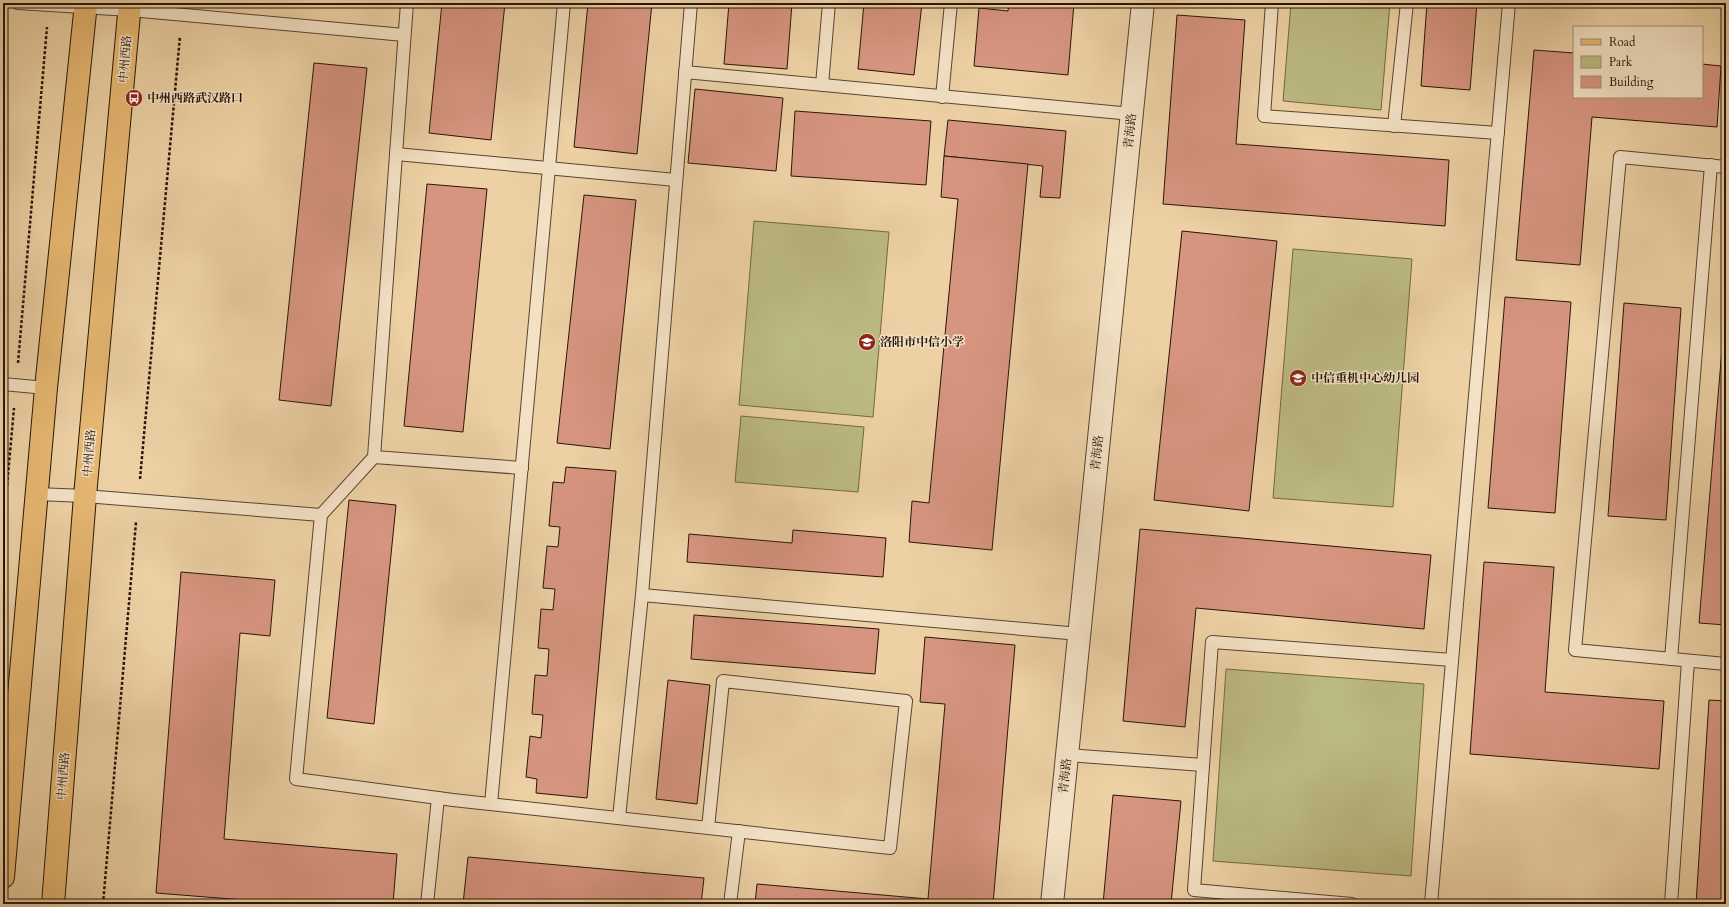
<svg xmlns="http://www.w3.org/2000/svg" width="1729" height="907" font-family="Cardo,'Noto Serif SC',serif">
<rect width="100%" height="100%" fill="#edd1a5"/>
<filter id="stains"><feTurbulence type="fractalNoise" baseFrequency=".005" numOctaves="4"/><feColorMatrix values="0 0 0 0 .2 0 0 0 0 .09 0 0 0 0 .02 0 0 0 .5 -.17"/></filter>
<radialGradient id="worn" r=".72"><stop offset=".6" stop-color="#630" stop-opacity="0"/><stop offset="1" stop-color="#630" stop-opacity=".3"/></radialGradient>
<!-- green -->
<g fill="#bcba83" stroke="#726846">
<path d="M1291 3H1390L1381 110 1283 101Z"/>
<path d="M754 221 889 232 873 417 739 405Z"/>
<path d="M1293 249 1412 259 1393 507 1273 498Z"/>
<path d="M741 416 864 427 858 492 735 482Z"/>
<path d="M1226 669 1424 684 1411 876 1213 861Z"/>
</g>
<!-- building -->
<g fill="#d79580" stroke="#271509">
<path d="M442 3H505L491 140 429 133Z"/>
<path d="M588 3H652L637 154 574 147Z"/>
<path d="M729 3H792L787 69 724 64Z"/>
<path d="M864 3H922L914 75 858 69Z"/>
<path d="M1009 3H1074L1068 75 974 66 979 8 1008 11Z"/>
<path d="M1427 3H1477L1470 90 1421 86Z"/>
<path d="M1177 15 1245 20 1236 144 1449 160 1445 226 1163 204Z"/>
<path d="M1534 50 1574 53V97H1702V64L1721 66 1717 127 1592 117 1580 265 1516 260Z"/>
<path d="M314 63 367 68 331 406 279 400Z"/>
<path d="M695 89 783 98 776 171 688 163Z"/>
<path d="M795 111 931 121 926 185 791 176Z"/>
<path d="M948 120 1066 131 1060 198 1040 197 1043 166 944 156Z"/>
<path d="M944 156 1028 164 992 550 909 542 912 501 929 503 958 199 941 197Z"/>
<path d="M427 184 487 189 463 432 404 426Z"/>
<path d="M584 195 636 200 610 449 557 443Z"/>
<path d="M1182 231 1277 241 1249 511 1154 500Z"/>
<path d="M1505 297 1571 302 1555 513 1488 508Z"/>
<path d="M1726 301V625L1699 623Z"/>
<path d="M1624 303 1681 308 1666 520 1608 516Z"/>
<path d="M566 467 616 471 587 798 536 793 537 779 526 777 530 736 541 738 543 715 532 714 535 675 547 676 549 649 538 648 541 609 553 610 555 589 543 588 547 546 558 547 560 527 549 526 553 482 564 483Z"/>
<path d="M349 500 396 505 374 724 327 718Z"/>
<path d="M1140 529 1431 555 1424 629 1196 608 1185 727 1123 721Z"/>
<path d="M793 530 886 538 883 577 687 562 689 534 792 543Z"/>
<path d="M1484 562 1554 567 1545 692 1664 701 1659 769 1470 754Z"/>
<path d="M181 572 275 580 270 636 240 633 224 839 397 854 393 904H294L156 893Z"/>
<path d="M694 615 879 629 875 674 691 659Z"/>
<path d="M925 637 1015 645 993 904H755L757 884 928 899 945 704 920 702Z"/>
<path d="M668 680 710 685 697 804 656 799Z"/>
<path d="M1709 700 1726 701V904H1696Z"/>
<path d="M1113 795 1181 801 1171 904H1103Z"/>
<path d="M468 857 704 878 701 904H463Z"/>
</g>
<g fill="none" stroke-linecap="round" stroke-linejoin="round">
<defs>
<g id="lane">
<path d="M18 3 130 10 404 35"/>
<path d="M407 3 374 457 321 515 296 779 453 800 890 848 906 701 723 681 708 828"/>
<path d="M1272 3 1264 116 1498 133"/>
<path d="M685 72 1132 114"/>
<path d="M822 85 829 3"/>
<path d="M942 97 951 3"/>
<path d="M1394 126 1407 3"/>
<path d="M396 154 676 180"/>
<path d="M1726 167 1620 157 1575 650 1726 664"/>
<path d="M3 384 46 388"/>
<path d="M374 457 522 468"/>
<path d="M37 494 85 496 321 515"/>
<path d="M642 595 1079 634"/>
<path d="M1671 659 1711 165"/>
<path d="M1067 755 1203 765"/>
<path d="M491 804 564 3"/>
<path d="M619 818 642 595 691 3"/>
<path d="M427 904 438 798"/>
<path d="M730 904 739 831"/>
<path d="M1352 904 1194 890 1212 642 1452 660"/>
<path d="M1431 904 1509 3"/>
<path d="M1671 904 1688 661"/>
</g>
<path id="street" d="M1052 904 1143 3"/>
<g id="primary">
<path d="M3 877 46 388 86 3"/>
<path d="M53 904 85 496 130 3"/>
</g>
</defs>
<!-- lane casing -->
<use href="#lane" stroke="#584430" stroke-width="14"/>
<!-- street casing -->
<use href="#street" stroke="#584430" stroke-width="24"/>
<!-- primary casing -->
<use href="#primary" stroke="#271509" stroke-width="24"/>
<!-- path -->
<g stroke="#271509" stroke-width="2.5" stroke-dasharray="3 2" stroke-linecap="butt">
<path d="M18 363 47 27"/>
<path d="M140 479 180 36"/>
<path d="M3 530 14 408"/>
<path d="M103 904 136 522"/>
</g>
<!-- lane -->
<use href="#lane" stroke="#f3e1c4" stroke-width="12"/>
<!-- street -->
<use href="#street" stroke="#f3e1c4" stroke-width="22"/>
<!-- primary -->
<use href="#primary" stroke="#e6b872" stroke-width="22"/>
</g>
<!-- icons -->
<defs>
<symbol id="bus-disc" viewBox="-11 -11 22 22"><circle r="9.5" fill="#8f2418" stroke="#f3e1c4"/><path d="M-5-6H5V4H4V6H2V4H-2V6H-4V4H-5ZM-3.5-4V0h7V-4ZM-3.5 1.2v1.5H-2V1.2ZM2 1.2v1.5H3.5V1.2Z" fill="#fff"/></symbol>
<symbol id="school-disc" viewBox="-11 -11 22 22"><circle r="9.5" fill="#8f2418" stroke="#f3e1c4"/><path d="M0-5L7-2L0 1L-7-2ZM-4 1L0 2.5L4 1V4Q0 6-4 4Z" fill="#fff"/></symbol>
</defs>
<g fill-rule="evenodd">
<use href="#bus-disc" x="124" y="88" width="20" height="20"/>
<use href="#school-disc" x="857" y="332" width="20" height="20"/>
<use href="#school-disc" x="1288" y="368" width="20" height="20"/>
</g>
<g text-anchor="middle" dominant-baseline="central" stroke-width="3" stroke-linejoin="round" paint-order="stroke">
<!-- street labels -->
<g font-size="12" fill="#271509" stroke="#f3e1c4">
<text transform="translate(125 59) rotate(-85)">中州西路</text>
<text transform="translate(1130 131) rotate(-84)">青海路</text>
<text transform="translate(89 453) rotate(-85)">中州西路</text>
<text transform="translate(1097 453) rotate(-84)">青海路</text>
<text transform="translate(63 776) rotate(-85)">中州西路</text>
<text transform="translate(1065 776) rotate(-84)">青海路</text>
</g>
<!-- poi labels -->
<g font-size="12" font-weight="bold" fill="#271509" stroke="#f3e1c4" text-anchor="start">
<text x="147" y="98">中州西路武汉路口</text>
<text x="880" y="342">洛阳市中信小学</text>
<text x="1311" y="378">中信重机中心幼儿园</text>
</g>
</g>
<!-- margin -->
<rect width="1729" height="907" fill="none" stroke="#edd1a5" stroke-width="16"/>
<rect x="4" y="4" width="1721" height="899" fill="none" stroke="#271509" stroke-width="2"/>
<rect x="8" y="8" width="1713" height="891" fill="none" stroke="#271509"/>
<!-- legend -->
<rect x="1573" y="26" width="130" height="72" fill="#f3e1c4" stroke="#a18f79"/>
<rect x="1581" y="39" width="20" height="6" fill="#e6b872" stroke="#a18f79"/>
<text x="1609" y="46" font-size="12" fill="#271509">Road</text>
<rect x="1581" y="56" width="20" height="12" fill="#bcba83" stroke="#a18f79"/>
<text x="1609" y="66" font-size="12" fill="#271509">Park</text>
<rect x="1581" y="76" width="20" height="12" fill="#d79580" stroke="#a18f79"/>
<text x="1609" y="86" font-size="12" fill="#271509">Building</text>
<rect width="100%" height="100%" filter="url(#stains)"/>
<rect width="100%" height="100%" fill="url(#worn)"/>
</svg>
